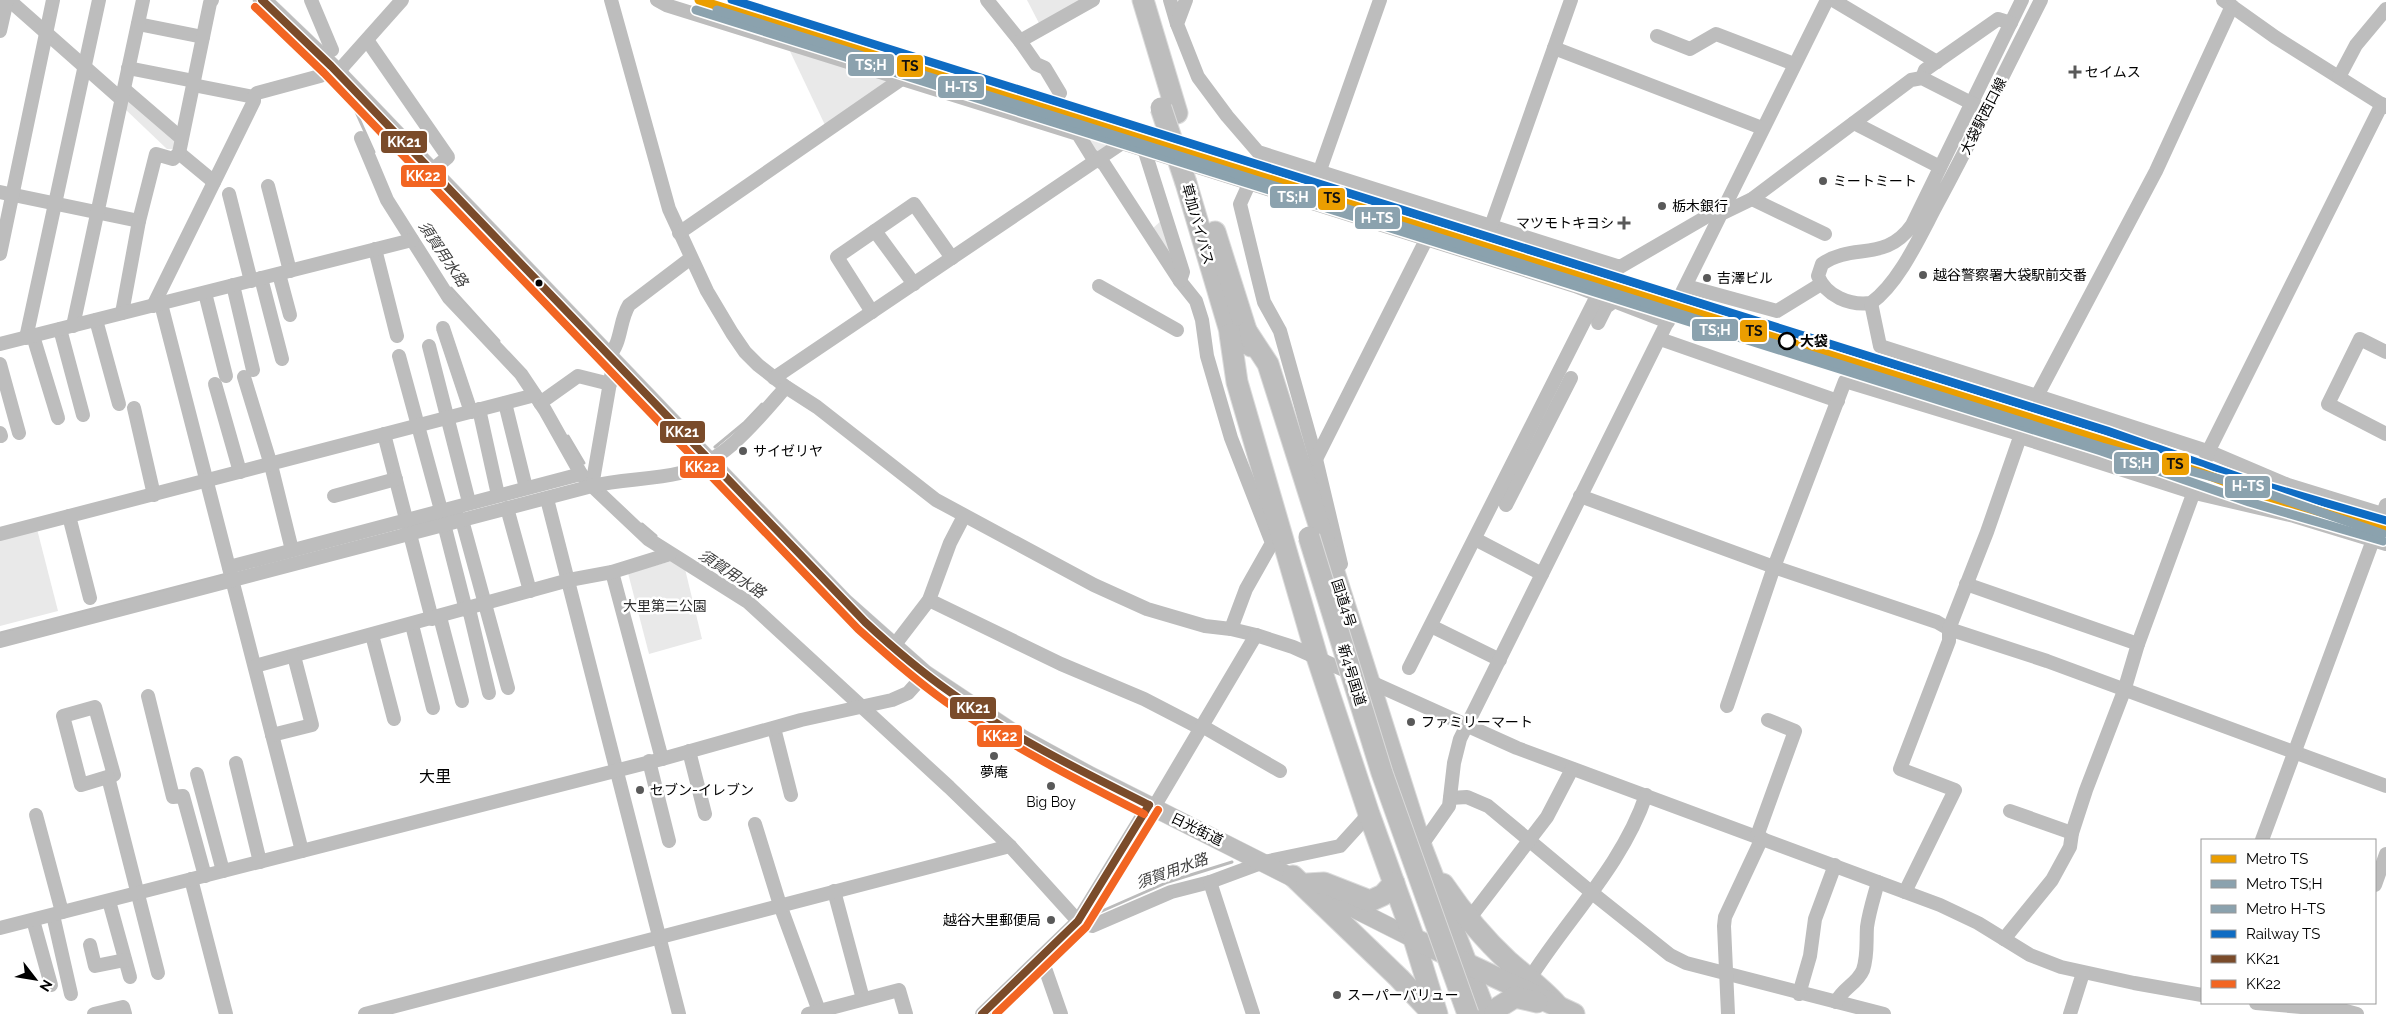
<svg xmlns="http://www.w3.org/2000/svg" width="2386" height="1014" font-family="Raleway,'Noto Sans JP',sans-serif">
<rect width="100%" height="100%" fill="#fff"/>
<!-- green -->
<g fill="#e9e9e9">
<path d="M1027 0H1083L1040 25Z"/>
<path d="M788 47 893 79 825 125Z"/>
<path d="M130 98 176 141 173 149H167L125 109Z"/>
<path d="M1081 132 1119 143 1100 156Z"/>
<path d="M1164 218 1182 272 1150 231Z"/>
<path d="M37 529 58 611 0 626V539Z"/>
<path d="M672 561 685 569 702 639 649 654 628 573Z"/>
</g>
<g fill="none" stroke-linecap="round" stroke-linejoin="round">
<!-- stream -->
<g stroke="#bbb" stroke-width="3">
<path d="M352 103 374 152"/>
<path d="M451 288 499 341"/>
<path d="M568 436 584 463"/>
<path d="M715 447 744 423 762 404"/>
<path d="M642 524 656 536"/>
<path d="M412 526 462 513"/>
<path d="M0 633 227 574"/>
<path d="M1093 915 1168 882 1232 862"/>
</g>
<defs>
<path id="major" d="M262 0 331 66 844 602 925 674 1021 738 1089 775 1414 939"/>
<g id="highway">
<path d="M1143 0 1177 113"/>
<path d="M1186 183 1235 348"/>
<path d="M1215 232 1251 346"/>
<path d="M1247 332 1268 364 1421 846 1486 1014"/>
<path d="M1230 334 1237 382 1317 657 1369 814 1414 939 1437 1014"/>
<path d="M1293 876 1399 978 1433 1014"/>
<path d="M1307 884 1324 883 1370 901 1383 895 1394 883"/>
<path d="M1443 884C1462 912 1483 938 1508 961 1525 976 1542 988 1557 1005"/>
<path d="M1414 939 1574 1014"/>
<path d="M1495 1014 1499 1007 1515 997 1537 1002"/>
</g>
</defs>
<!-- major casing -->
<use href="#major" stroke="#dbdbdb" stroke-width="19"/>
<!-- highway casing -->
<use href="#highway" stroke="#dbdbdb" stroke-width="23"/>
<!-- minor -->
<g stroke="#bdbdbd" stroke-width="14">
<path d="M9 0 121 99"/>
<path d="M311 0 332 50"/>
<path d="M611 0 669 209 707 291 732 333 745 352 758 365 786 387 817 407 936 500 1094 585 1147 609 1205 626 1231 629 1256 635 1293 647 1517 748 1940 905 1978 923 2030 955 2061 967 2134 983 2202 995"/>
<path d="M657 0 666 5 1078 134 1091 155 1104 164 1180 281 1196 301 1202 320 1207 356 1231 438 1272 543 1246 589 1231 629"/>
<path d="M987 0 1020 41 1093 0"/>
<path d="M1170 0 1177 24"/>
<path d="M1186 0 1177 24 1198 77 1227 116 1258 152 1620 267 1706 217 1721 214 1827 0"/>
<path d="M1833 0 1937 62"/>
<path d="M2022 0 1912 225C1885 263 1853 242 1822 264L1818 276C1826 296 1850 306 1871 303 1899 283 1920 236 1936 206 1973 138 2006 69 2041 0"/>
<path d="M2223 0 2275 37 2386 107"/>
<path d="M2232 6 2156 171 2037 396 2210 452 2288 485 2386 515"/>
<path d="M138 24 203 37"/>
<path d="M0 31 7 0"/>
<path d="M1657 36 1690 49 1716 34 1794 64"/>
<path d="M367 40 448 157 431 171"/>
<path d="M1020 41 1036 64 1045 68 1060 93"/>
<path d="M1554 48 1762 128"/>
<path d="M128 68 194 81"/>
<path d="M337 73 402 0"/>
<path d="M2339 77 2356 45 2386 9"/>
<path d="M1922 78 1925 70 1998 19 2011 23"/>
<path d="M193 85 254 97"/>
<path d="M124 89 181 138"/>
<path d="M1854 123 1940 167"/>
<path d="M361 138 387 200 449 298 521 374 545 410 581 474 592 486"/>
<path d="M1145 152 1183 272 1180 281"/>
<path d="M179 153 214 182"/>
<path d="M1319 173 1380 0"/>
<path d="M1249 184 1240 204 1259 282 1264 302 1280 331 1316 459 1341 564"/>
<path d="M268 186 290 271"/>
<path d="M0 192 139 221"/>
<path d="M229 194 251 281"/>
<path d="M1752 199 1825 234"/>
<path d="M1491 226 1571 0"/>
<path d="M875 231 914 284"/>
<path d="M679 233 903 78"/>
<path d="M375 249 397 336"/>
<path d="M0 254 53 0"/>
<path d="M279 274 290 315"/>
<path d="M261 278 282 359"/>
<path d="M233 285 253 370"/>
<path d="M1099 286 1177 330"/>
<path d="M1686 286 1777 311 1821 284"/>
<path d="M205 293 226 376"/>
<path d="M1871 303 1880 346 2037 396"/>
<path d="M161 304 302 851"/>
<path d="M153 306 254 101V97L257 93 320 76 331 66"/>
<path d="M872 312 837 257 914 204 952 258"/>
<path d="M122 313 139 221 156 154 173 159 179 153 210 3 212 0"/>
<path d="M96 320 119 404"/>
<path d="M1598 323 1606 307 1613 302"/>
<path d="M73 326 143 0"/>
<path d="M443 328 471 412"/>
<path d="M60 329 83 415"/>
<path d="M33 336 58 418"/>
<path d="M26 338 99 0"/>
<path d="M1660 339 1838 401"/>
<path d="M0 344 412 240"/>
<path d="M429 346 469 502"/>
<path d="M2386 352 2360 339 2328 404 2386 434"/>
<path d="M399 356 441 510"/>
<path d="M609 356C622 342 619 321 629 305L691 258"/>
<path d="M0 364 19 433"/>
<path d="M618 365 612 371 592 486 648 539 748 602 949 787 1010 846 1078 921 1092 926 1171 892 1210 882 1264 862 1340 846 1369 814"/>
<path d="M244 377 271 465 292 550"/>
<path d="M774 378 1122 143 1575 286 1668 322"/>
<path d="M215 384 240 472"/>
<path d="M505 403 526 488"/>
<path d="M540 403 578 376 610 384"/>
<path d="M134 408 154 495"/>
<path d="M479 409 498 495"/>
<path d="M0 433 1 436"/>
<path d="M384 434 432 619"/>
<path d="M2020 437 2195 493 2294 516 2386 544"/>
<path d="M1316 459 1426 240"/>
<path d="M334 496 396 479"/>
<path d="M1580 496 1774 567 1937 622 1949 629 2047 661 2386 786"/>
<path d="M547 499 679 1014"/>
<path d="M1506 505 1571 378"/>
<path d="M507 508 530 591"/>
<path d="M69 516 90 598"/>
<path d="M462 520 508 688"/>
<path d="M444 524 466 610"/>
<path d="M0 534 535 395"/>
<path d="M1475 539 1542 574"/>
<path d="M229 567 581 474"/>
<path d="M612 572 662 759"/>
<path d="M1966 584 2138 644"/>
<path d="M929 600 1061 664 1144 699 1200 728"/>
<path d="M469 609 489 693"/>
<path d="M440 617 462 701"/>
<path d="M412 625 433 708"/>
<path d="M1431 626 1500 660"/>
<path d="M372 635 394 719"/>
<path d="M0 641 592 486C621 479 651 480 680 473 724 463 757 420 786 387"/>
<path d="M893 647 929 600 950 543 964 516"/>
<path d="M255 666 569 580 612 572 670 554"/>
<path d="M1409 668 1598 294"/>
<path d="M148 696 173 797 183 796 205 876"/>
<path d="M1727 706 1774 567 1845 381 2016 433 2020 437 1987 532 1949 629V641L1900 769 1955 790 1905 892"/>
<path d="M95 707 114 775 81 785 63 716Z"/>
<path d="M1202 726 1280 771"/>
<path d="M774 728 791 795"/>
<path d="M272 735 312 725 294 656"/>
<path d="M689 751 705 814"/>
<path d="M649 761 669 841"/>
<path d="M236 763 260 862"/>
<path d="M197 774 223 871"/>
<path d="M108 777 158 973"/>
<path d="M1450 798 1467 797 1488 806 1591 892 1670 955 1686 963 1884 1014"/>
<path d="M1154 807 1256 635"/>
<path d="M2010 811 2072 833"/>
<path d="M36 815 62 912"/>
<path d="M755 824 780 905 819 1011"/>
<path d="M1757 836 1795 731 1768 720"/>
<path d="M2262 840 2386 505"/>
<path d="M1421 846 1449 806 1454 763 1460 739 1721 214 1752 199 1911 80 1922 78 1985 110"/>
<path d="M191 879 226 1014"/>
<path d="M1210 882 1253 1014"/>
<path d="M2375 885 2386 854"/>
<path d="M834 891 863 999"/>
<path d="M109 901 130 977"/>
<path d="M53 915 71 994"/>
<path d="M1469 919 1547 817 1572 769"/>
<path d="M33 920 51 985"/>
<path d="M0 928 662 759 801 720 892 700 908 693 925 674"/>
<path d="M2004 939 2052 880 2070 847 2072 833 2086 790 2124 691 2138 644 2210 448 2382 104"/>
<path d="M90 945 95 966 125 960"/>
<path d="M1038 961 1046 971 1061 1014"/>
<path d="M1530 978C1568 918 1623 864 1646 795"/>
<path d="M1799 994 1810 956 1815 919 1835 865"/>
<path d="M1836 1002C1843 988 1857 984 1863 970 1868 955 1866 942 1867 927 1869 912 1874 897 1878 882"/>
<path d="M2256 1003 2346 1011 2357 1014"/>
<path d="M94 1014 123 1007 125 1014"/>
<path d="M365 1014 1010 846"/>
<path d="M808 1014 899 990 906 1014"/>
<path d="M982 1014 1078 921 1149 805"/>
<path d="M1728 1014 1724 926 1725 917 1762 838"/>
<path d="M2070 1014 2083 973"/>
</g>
<!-- major -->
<use href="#major" stroke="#bdbdbd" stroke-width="18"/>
<!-- highway -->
<use href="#highway" stroke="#bdbdbd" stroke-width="21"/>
<defs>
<g id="highway-bridge">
<path d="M1161 108 1186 183"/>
<path d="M1309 537 1382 773 1468 1014"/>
</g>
</defs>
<!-- highway-bridge casing -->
<use href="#highway-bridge" stroke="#dbdbdb" stroke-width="23" stroke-linecap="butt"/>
<!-- highway-bridge -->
<use href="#highway-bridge" stroke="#bdbdbd" stroke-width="21"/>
<defs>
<g id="bus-1">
<path d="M262 0 331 66 865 622C892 647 920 671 950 692 1012 737 1081 771 1149 805"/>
<path d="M982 1014 1078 921 1149 805"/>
</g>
<g id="bus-2">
<path d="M255 7 324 73 858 629C887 655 915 680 946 702 1009 745 1077 780 1144 814"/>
<path d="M996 1014 1086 927 1158 810"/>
</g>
</defs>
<!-- bus-1 casing -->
<use href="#bus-1" stroke="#fff" stroke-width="11"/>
<!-- bus-2 casing -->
<use href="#bus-2" stroke="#fff" stroke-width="11"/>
<!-- bus-1 -->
<use href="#bus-1" stroke="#7a4b2a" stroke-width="8"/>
<!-- bus-2 -->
<use href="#bus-2" stroke="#f26522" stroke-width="8"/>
<defs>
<path id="rail-1" d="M732 0 2107 431 2255 483 2386 521"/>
</defs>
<!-- rail-1 casing -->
<use href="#rail-1" stroke="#fff" stroke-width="12"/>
<!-- rail-1 -->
<use href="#rail-1" stroke="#0f6cc3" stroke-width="9"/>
<defs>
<path id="metro-1" d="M699 0 2104 441 2202 473 2252 492 2386 531"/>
<path id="metro-2" d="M696 10 2101 451 2249 502 2383 541"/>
<path id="metro-3" d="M717 10 2102 447 2249 487 2383 534"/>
</defs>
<!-- metro-1 casing -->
<use href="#metro-1" stroke="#fff" stroke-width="12"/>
<!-- metro-2 casing -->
<use href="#metro-2" stroke="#fff" stroke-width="12"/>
<!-- metro-3 casing -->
<use href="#metro-3" stroke="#fff" stroke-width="12"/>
<!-- metro-1 -->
<use href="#metro-1" stroke="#eb9e00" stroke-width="9"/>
<!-- metro-2 -->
<use href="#metro-2" stroke="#8ba2ae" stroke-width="9"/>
<!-- metro-3 -->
<use href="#metro-3" stroke="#8ba2ae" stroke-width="9"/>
</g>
<!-- markers -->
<g fill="#595959" stroke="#fff" stroke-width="2">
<path d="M2072.5 64.5h5v5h5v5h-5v5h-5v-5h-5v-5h5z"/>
<circle cx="1823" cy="181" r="5"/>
<circle cx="1662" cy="206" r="5"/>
<path d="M1621.5 215.5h5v5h5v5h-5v5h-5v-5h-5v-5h5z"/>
<circle cx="1923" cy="275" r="5"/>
<circle cx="1707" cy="278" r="5"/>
<circle cx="743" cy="451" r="5"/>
<circle cx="1411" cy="722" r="5"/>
<circle cx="994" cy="756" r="5"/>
<circle cx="1051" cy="786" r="5"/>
<circle cx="640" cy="790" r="5"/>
<circle cx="1051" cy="920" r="5"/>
<circle cx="1337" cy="995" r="5"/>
</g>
<circle fill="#000" stroke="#fff" stroke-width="2" cx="539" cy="283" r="4.5"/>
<circle fill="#fff" stroke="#000" stroke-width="2.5" cx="1787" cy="341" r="8"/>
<g text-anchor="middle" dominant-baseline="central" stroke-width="5" stroke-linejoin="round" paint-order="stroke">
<!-- poi labels -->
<g font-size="14" fill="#000" stroke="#fff" text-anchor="start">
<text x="2085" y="72">セイムス</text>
<text x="1833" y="181">ミートミート</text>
<text x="1672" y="206">栃木銀行</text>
<text x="1614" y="223" text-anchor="end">マツモトキヨシ</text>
<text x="1933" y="275">越谷警察署大袋駅前交番</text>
<text x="1717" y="278">吉澤ビル</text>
<text x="753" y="451">サイゼリヤ</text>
<text x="1421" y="722">ファミリーマート</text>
<text x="994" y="772" text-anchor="middle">夢庵</text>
<text x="650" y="790">セブン-イレブン</text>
<text x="1051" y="802" text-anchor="middle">Big Boy</text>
<text x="1041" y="920" text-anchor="end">越谷大里郵便局</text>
<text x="1347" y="995">スーパーバリュー</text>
</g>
<!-- street labels -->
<g font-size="14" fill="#000" stroke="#fff">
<text transform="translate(1983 116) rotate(-63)">大袋駅西口線</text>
<text transform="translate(1198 224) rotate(74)">草加バイパス</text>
<text transform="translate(1344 603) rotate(72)">国道4号</text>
<text transform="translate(1352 675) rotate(73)">新4号国道</text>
<text transform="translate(1197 829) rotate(26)">日光街道</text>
</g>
<!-- stop labels -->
<g font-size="14" font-weight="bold" fill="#000" stroke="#fff" text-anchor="start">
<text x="1800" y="341">大袋</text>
</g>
<!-- park labels -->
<g font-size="14" fill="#2e2e2e" stroke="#fff">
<text x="665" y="606">大里第二公園</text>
</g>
<!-- water labels -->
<g font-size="15" font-style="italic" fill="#3f3f3f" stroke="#fff">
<text transform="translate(443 254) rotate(56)">須賀用水路</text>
<text transform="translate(732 574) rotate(33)">須賀用水路</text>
<text transform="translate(1172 871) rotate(-20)">須賀用水路</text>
</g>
<!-- quarter labels -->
<g font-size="16" fill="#000" stroke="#fff">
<text x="435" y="776">大里</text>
</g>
</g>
<g stroke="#fff" stroke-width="2">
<rect x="847" y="53" width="48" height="24" rx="5" fill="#8ba2ae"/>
<rect x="896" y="54" width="28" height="24" rx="5" fill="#eb9e00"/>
<rect x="937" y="75" width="48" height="24" rx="5" fill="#8ba2ae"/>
<rect x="380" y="130" width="48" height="24" rx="5" fill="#7a4b2a"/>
<rect x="400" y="164" width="47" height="24" rx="5" fill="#f26522"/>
<rect x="1269" y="185" width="48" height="24" rx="5" fill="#8ba2ae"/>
<rect x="1317" y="187" width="29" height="24" rx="5" fill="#eb9e00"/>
<rect x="1354" y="206" width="47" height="24" rx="5" fill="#8ba2ae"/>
<rect x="1691" y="318" width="48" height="24" rx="5" fill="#8ba2ae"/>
<rect x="1739" y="319" width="29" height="24" rx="5" fill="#eb9e00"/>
<rect x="659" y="420" width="47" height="24" rx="5" fill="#7a4b2a"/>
<rect x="2113" y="451" width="47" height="24" rx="5" fill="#8ba2ae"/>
<rect x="2161" y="452" width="29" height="24" rx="5" fill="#eb9e00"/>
<rect x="679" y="455" width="47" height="24" rx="5" fill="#f26522"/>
<rect x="2224" y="475" width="47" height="24" rx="5" fill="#8ba2ae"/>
<rect x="949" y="696" width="48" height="24" rx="5" fill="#7a4b2a"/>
<rect x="976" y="724" width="47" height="24" rx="5" fill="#f26522"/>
</g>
<g font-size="14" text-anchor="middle" font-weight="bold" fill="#fff">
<text x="871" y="70">TS;H</text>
<text x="961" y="92">H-TS</text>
<text x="404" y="147">KK21</text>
<text x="423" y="181">KK22</text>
<text x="1293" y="202">TS;H</text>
<text x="1377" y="223">H-TS</text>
<text x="1715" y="335">TS;H</text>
<text x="682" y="437">KK21</text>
<text x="2136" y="468">TS;H</text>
<text x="702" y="472">KK22</text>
<text x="2248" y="491">H-TS</text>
<text x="973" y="713">KK21</text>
<text x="1000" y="741">KK22</text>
</g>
<g font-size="14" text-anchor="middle" font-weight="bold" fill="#111">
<text x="910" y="71">TS</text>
<text x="1332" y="203">TS</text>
<text x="1754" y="336">TS</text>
<text x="2175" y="469">TS</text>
</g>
<!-- legend -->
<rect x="2201" y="839" width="175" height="165" fill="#ffffff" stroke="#999999"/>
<rect x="2211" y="855" width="25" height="8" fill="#eb9e00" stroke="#999999"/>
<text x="2246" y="864" font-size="15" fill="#000000">Metro TS</text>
<rect x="2211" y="880" width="25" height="8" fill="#8ba2ae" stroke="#999999"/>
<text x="2246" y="889" font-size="15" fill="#000000">Metro TS;H</text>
<rect x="2211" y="905" width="25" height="8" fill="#8ba2ae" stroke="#999999"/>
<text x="2246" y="914" font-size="15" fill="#000000">Metro H-TS</text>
<rect x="2211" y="930" width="25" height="8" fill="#0f6cc3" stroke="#999999"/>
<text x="2246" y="939" font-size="15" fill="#000000">Railway TS</text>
<rect x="2211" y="955" width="25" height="8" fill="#7a4b2a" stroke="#999999"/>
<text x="2246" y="964" font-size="15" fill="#000000">KK21</text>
<rect x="2211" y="980" width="25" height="8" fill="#f26522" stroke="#999999"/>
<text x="2246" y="989" font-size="15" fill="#000000">KK22</text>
<!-- north arrow -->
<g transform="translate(35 979) rotate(121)" stroke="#ffffff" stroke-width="4" paint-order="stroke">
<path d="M0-4L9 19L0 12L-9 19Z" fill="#000000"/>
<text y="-8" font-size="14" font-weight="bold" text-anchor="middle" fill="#000000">N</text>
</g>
</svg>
